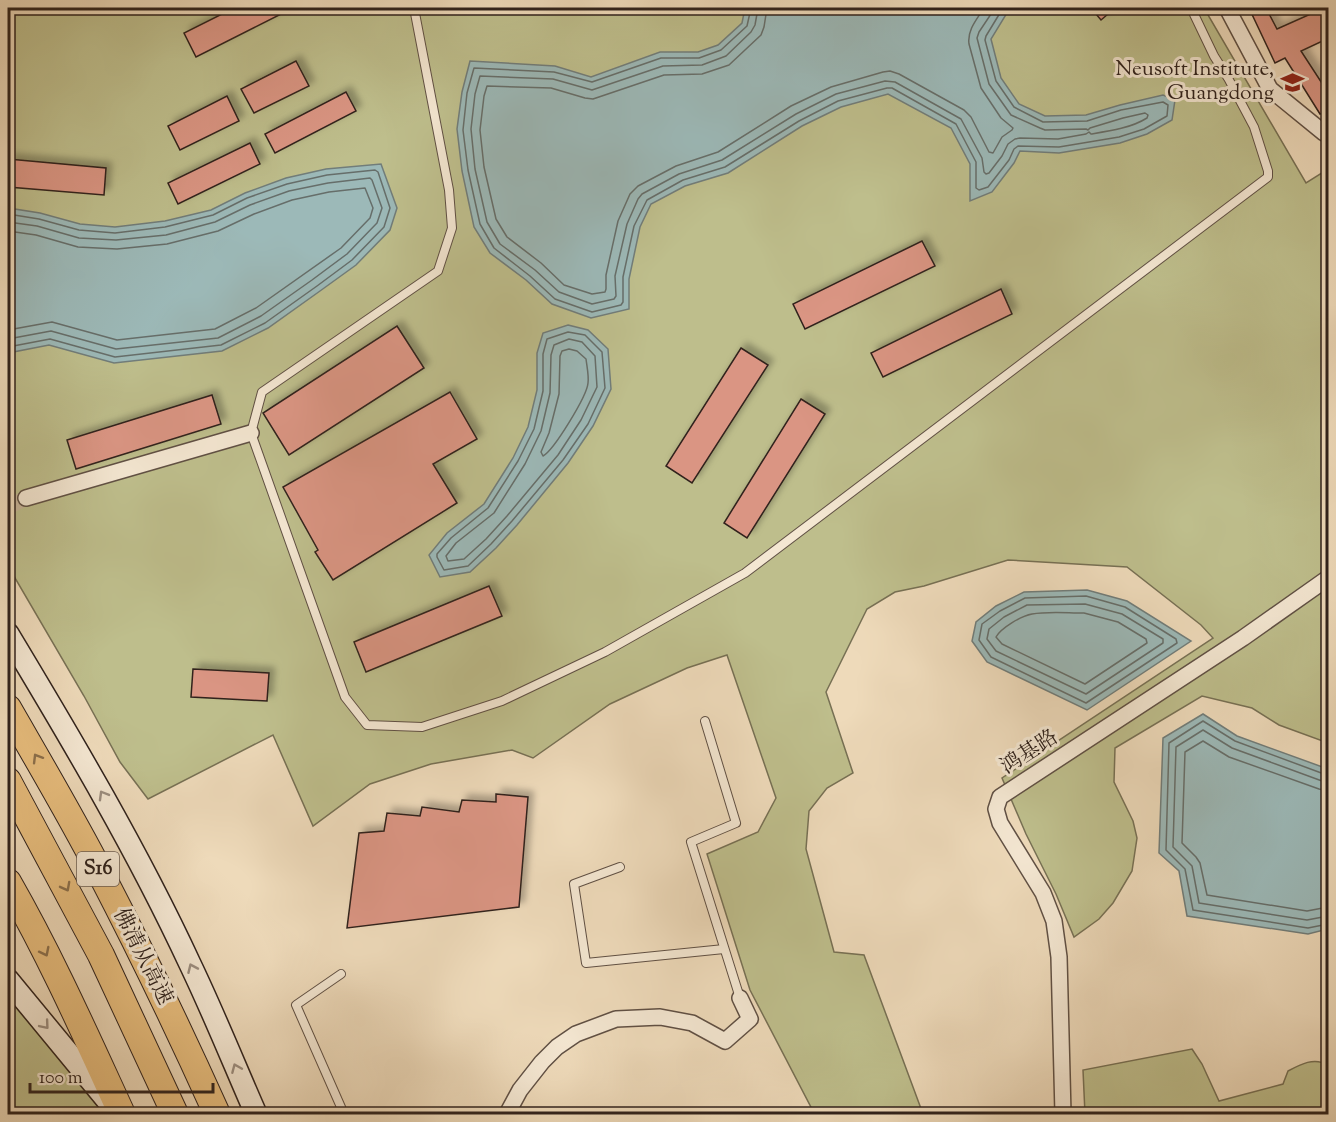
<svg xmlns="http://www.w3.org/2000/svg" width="1336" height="1122" font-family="'Sorts Mill Goudy','Noto Serif SC',serif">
<defs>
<filter id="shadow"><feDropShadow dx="5.5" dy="-5.5" stdDeviation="3" flood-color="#0004"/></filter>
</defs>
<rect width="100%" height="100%" fill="#eedaba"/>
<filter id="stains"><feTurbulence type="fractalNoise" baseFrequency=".00333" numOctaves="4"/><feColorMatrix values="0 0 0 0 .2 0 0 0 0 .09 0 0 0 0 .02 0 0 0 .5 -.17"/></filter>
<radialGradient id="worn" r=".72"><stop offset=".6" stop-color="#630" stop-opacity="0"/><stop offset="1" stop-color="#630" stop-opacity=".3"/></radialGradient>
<!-- green -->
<g fill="#bebe8c" stroke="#777054" stroke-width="1.5">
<path d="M8 8H1204L1306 183 1328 169V743L1279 725 1252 708 1202 696 1115 748 1114 782 1133 821 1137 838 1132 871 1113 903 1099 919 1074 937 1056 894 1026 834 1002 778 1213 638 1201 625 1127 567 1008 560 924 586 895 592 867 609 826 692 853 773 827 788 809 811 806 849 834 952 864 955 923 1114H816L812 1109 750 990 707 854 758 832 776 798 727 655 687 668 610 704 533 758 512 750 431 764 370 784 313 826 273 735 148 799 120 762 84 696 8 566Z"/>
<path d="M8 993 109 1114H8Z"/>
<path d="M1192 1049 1202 1064 1219 1101 1283 1084 1288 1071C1301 1064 1314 1057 1328 1065V1114H1085L1083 1070Z"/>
</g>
<!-- water -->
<g fill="#9cb9b8" stroke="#717d7a" stroke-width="1.5">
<path d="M745 8H1010L991 39 1001 78 1019 104 1045 116 1086 115 1120 105 1163 95 1175 100 1172 120 1147 134 1120 143 1059 153 1020 151 1014 163 992 192 970 201V164L951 128 888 94 841 107 802 126 728 173 685 186 651 204 640 227 629 279V309L591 318 552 304 526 280 490 253 474 227 462 171 457 129 462 92 470 61 555 66 591 77 660 52H698L718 45 742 23Z"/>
<path d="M381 164 397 208 390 230 356 265 320 291 268 328 222 351 114 363 49 345 8 353V208L40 213 80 224 115 227 165 221 211 210 245 193 286 178 326 169Z"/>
<path d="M568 325 588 330 608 349 611 389 593 426 568 463 517 525 496 548 470 572 440 577 429 555 447 533 484 504 513 458 528 427 537 390V353L543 333Z"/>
<path d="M1087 590 1127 601 1191 641 1087 710 987 662 972 641 976 622 996 606 1024 592Z"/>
<path d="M1203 714 1237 736 1328 769V929L1308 934 1187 916 1179 871 1159 853 1163 738Z"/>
</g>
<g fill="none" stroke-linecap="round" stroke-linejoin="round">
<!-- shore -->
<g stroke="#666e6a" stroke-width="1.5">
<path d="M751 8 747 26 721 50 699 58H661L592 82 554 72 474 68 467 93 463 130 468 170 480 224 494 248 530 276 555 299 592 312 621 305 623 302V277L634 226 647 200 683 180 725 167 799 121 838 101 887 88H892L956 124 976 162V188L979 190 988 187 1009 160 1014 149 1018 146 1059 147 1119 137 1144 129 1167 116 1168 105 1163 102 1121 110 1087 121 1043 122 1014 107 996 81 985 40 986 36 1003 8"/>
<path d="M758 8 755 25 751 32 726 56 702 65 663 66 592 90 553 79 480 76 475 94 471 129 475 169 487 222 500 244 535 270 559 292 592 304 614 299 616 296 615 276 627 224 638 199 642 194 679 174 722 160 796 114 836 94 885 81 895 82 961 119 982 158 984 172 986 174 989 173 1002 156 1008 144 1015 139 1020 138 1058 139 1086 134 1089 132 1091 134C1110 131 1131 128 1147 118L1148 115 1145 113 1123 118 1090 128 1088 130 1086 129 1045 130 1040 128 1011 115 989 84 977 38 979 32 995 8"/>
<path d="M767 8 764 27 761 35 729 65 702 74 664 75 593 99 585 98 551 88 487 86 484 96 480 130 484 167 496 219 507 237 541 263 564 285 592 294 605 292 606 289V275L618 221 630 194 638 186 676 166 718 152 791 106 831 87 883 72 890 71 899 74 964 110 971 117 989 152 993 153 1002 137 1012 130 1013 128 1001 118 981 88 969 44C967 30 977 19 984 8"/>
<path d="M8 214 39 219 79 230 115 233 165 227 213 215 247 198 287 184 327 175 375 170 378 172 390 208 384 227 352 260 317 286 265 323 221 345 115 357 50 339 8 347"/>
<path d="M8 222 37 226 79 238 116 240 166 235 215 222 250 205 289 191 328 183 370 178 372 180 382 208 377 223 347 254 312 280 261 316 218 338 116 349 51 331 8 339"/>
<path d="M8 231 36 235 78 247 117 249 167 244 218 231 254 214 292 200 329 192 365 188 373 208 370 218 341 248 256 308 215 329 117 340 52 322 8 330"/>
<path d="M568 332 585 335 602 352 605 388 588 424 563 460 512 521 491 544 468 566 444 570 437 557V554L451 538 488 508 518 461 534 429 543 391V354L547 339Z"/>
<path d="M569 339 582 342 595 356 597 387 581 420 558 455 507 516 486 539 464 559 448 561 446 556 456 543 494 513 525 464 541 431 550 393 551 355 554 345Z"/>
<path d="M569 349 577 351 586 359C587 367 589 376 588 383 587 396 554 450 543 456L541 452 549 433 559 394 560 356 562 351Z"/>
<path d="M1086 596 1125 607 1176 639 1177 643 1086 703 991 657 979 640 982 624 1000 611 1025 598Z"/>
<path d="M1085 604 1122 614 1163 639V643L1086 694 996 651 987 639 989 629 1004 617 1027 605Z"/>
<path d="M1084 613 1118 622 1146 639 1147 643 1085 684 1002 644 996 637C1001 628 1021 616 1032 614 1048 611 1067 613 1084 613Z"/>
<path d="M1328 774H1324L1235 741 1203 721 1169 743 1166 850 1185 869 1193 910 1308 928 1328 924"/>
<path d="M1328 782 1322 781 1232 748 1203 730 1176 747 1173 847 1192 866 1199 903 1307 920 1328 916"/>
<path d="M1328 791 1319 789 1229 757 1203 741 1185 752 1182 843 1196 857 1200 863 1207 895 1307 911 1328 907"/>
</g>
</g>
<!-- building -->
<g fill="#da9583" stroke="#30221c" stroke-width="1.5" filter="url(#shadow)">
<path d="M234 8H293L196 57 184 33Z"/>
<path d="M1091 8H1115L1101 20Z"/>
<path d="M1249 8H1266L1277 29 1324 8H1329V38L1301 51 1329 94V111L1320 114 1285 58 1275 63Z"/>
<path d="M296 61 309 86 254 113 241 89Z"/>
<path d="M346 92 356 111 275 153 265 134Z"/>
<path d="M227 96 239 121 180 150 168 126Z"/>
<path d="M250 143 260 164 178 204 168 183Z"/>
<path d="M8 159 106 168 104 195 8 187Z"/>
<path d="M922 241 935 266 805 329 793 304Z"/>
<path d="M1001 289 1012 314 883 377 871 353Z"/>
<path d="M397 326 424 368 289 455 263 413Z"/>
<path d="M741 348 768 365 692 483 666 466Z"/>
<path d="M450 392 477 439 433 464 457 503 333 580 315 552 318 550 283 487Z"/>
<path d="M212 395 221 424 76 469 67 440Z"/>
<path d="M801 399 825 414 747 538 724 523Z"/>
<path d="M489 586 502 616 366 672 354 642Z"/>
<path d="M193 669 269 673 267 701 191 697Z"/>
<path d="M496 794 528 797 519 907 347 928 359 833 384 831 387 813 420 816 422 807 459 812 462 800 496 802Z"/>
</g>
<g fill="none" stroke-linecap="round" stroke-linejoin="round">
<!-- street-tunnel -->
<path stroke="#c8b59a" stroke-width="15" stroke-dasharray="15 8" stroke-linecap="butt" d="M8 507 26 498"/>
<defs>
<g id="lane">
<path d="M414 8 449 190 452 228 438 271 262 392 251 433 345 697 367 725 422 727 502 701 605 652 745 573 1268 177V171L1254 127 1228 78 1214 56 1191 8"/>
<path d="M705 721 736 823 691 842 740 998"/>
<path d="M620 867 574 884 586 963 724 949"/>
<path d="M341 974 296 1005 344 1114"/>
</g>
<g id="street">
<path d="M1227 8 1270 89 1324 133 1328 130"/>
<path d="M26 498 251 433"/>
<path d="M507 1114 520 1090 542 1062 557 1047 576 1034 616 1019 660 1017 692 1023 725 1041 750 1019 740 998"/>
<path d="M1063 1114 1059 957 1054 921 1043 893 1000 823 996 809 1000 797 1243 638 1328 578"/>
</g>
<g id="secondary">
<path d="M8 634C73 742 137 850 190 964 214 1014 234 1064 256 1114"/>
<path d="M8 980 112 1106"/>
</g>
<g id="highway">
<path d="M8 708C39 762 71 816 100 872 141 951 180 1032 217 1114"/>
<path d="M8 781 101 955 175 1114"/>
<path d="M8 882C51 957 86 1036 122 1114"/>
</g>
</defs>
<!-- lane casing -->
<use href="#lane" stroke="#605044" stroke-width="10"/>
<!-- street casing -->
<use href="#street" stroke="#605044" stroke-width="18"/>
<!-- secondary casing -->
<use href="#secondary" stroke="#30221c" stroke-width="24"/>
<!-- highway casing -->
<use href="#highway" stroke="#30221c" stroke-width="28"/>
<!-- lane -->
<use href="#lane" stroke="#f4e7d2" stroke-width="8"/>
<!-- street -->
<use href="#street" stroke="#f4e7d2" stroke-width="15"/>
<!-- secondary -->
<use href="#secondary" stroke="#f4e7d2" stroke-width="21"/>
<!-- highway -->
<use href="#highway" stroke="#e7bd7d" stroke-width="26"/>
</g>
<!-- one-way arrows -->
<defs><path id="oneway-chevron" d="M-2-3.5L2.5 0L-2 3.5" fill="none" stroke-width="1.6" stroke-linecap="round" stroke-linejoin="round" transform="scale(1.5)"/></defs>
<g stroke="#8c704c">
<use href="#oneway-chevron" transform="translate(37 758) rotate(-121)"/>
<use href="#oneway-chevron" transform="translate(66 887) rotate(62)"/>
<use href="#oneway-chevron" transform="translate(45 952) rotate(63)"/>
</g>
<g stroke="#9c8e80">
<use href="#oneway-chevron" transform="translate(103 795) rotate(-120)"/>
<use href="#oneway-chevron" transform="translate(192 968) rotate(-114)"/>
<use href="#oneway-chevron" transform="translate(45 1025) rotate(50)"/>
<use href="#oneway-chevron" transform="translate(236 1068) rotate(-113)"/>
</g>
<!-- icons -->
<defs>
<symbol id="university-bare" viewBox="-9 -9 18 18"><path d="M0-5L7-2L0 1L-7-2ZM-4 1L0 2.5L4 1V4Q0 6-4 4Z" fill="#8f2418" stroke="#f4e7d2" stroke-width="2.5" paint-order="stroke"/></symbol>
</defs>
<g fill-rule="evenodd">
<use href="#university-bare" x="1276" y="66" width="33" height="33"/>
</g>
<g text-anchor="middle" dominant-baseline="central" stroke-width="6" stroke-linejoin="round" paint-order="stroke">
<!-- shield labels -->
<rect fill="#f4e7d2" stroke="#6b5d53" stroke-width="1.5" x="77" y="852" width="42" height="34" rx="4.5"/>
<g font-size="20" font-weight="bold" fill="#30221c">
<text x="98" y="869">S16</text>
</g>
<!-- poi labels -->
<g font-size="21" fill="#30221c" stroke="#f4e7d2" text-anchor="end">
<text x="1274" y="70">Neusoft Institute,<tspan x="1274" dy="24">Guangdong</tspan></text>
</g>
<!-- street labels -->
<g font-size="21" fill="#30221c" stroke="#f4e7d2">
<text transform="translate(1030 753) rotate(-33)">鸿基路</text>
<text transform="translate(142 957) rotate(63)">佛清从高速</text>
</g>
</g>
<!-- margin -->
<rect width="1336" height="1122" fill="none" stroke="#eedaba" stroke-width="30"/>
<rect x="9" y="9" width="1318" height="1104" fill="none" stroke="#30221c" stroke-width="3"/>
<rect x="15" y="15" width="1306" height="1092" fill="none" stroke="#30221c" stroke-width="1.5"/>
<!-- scale -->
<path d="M30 1083v9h183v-9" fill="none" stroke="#30221c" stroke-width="3"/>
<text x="39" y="1083" font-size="18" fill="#30221c" stroke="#f4e7d2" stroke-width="4.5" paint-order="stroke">100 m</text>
<rect width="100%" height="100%" filter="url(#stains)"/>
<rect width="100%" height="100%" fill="url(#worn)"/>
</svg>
